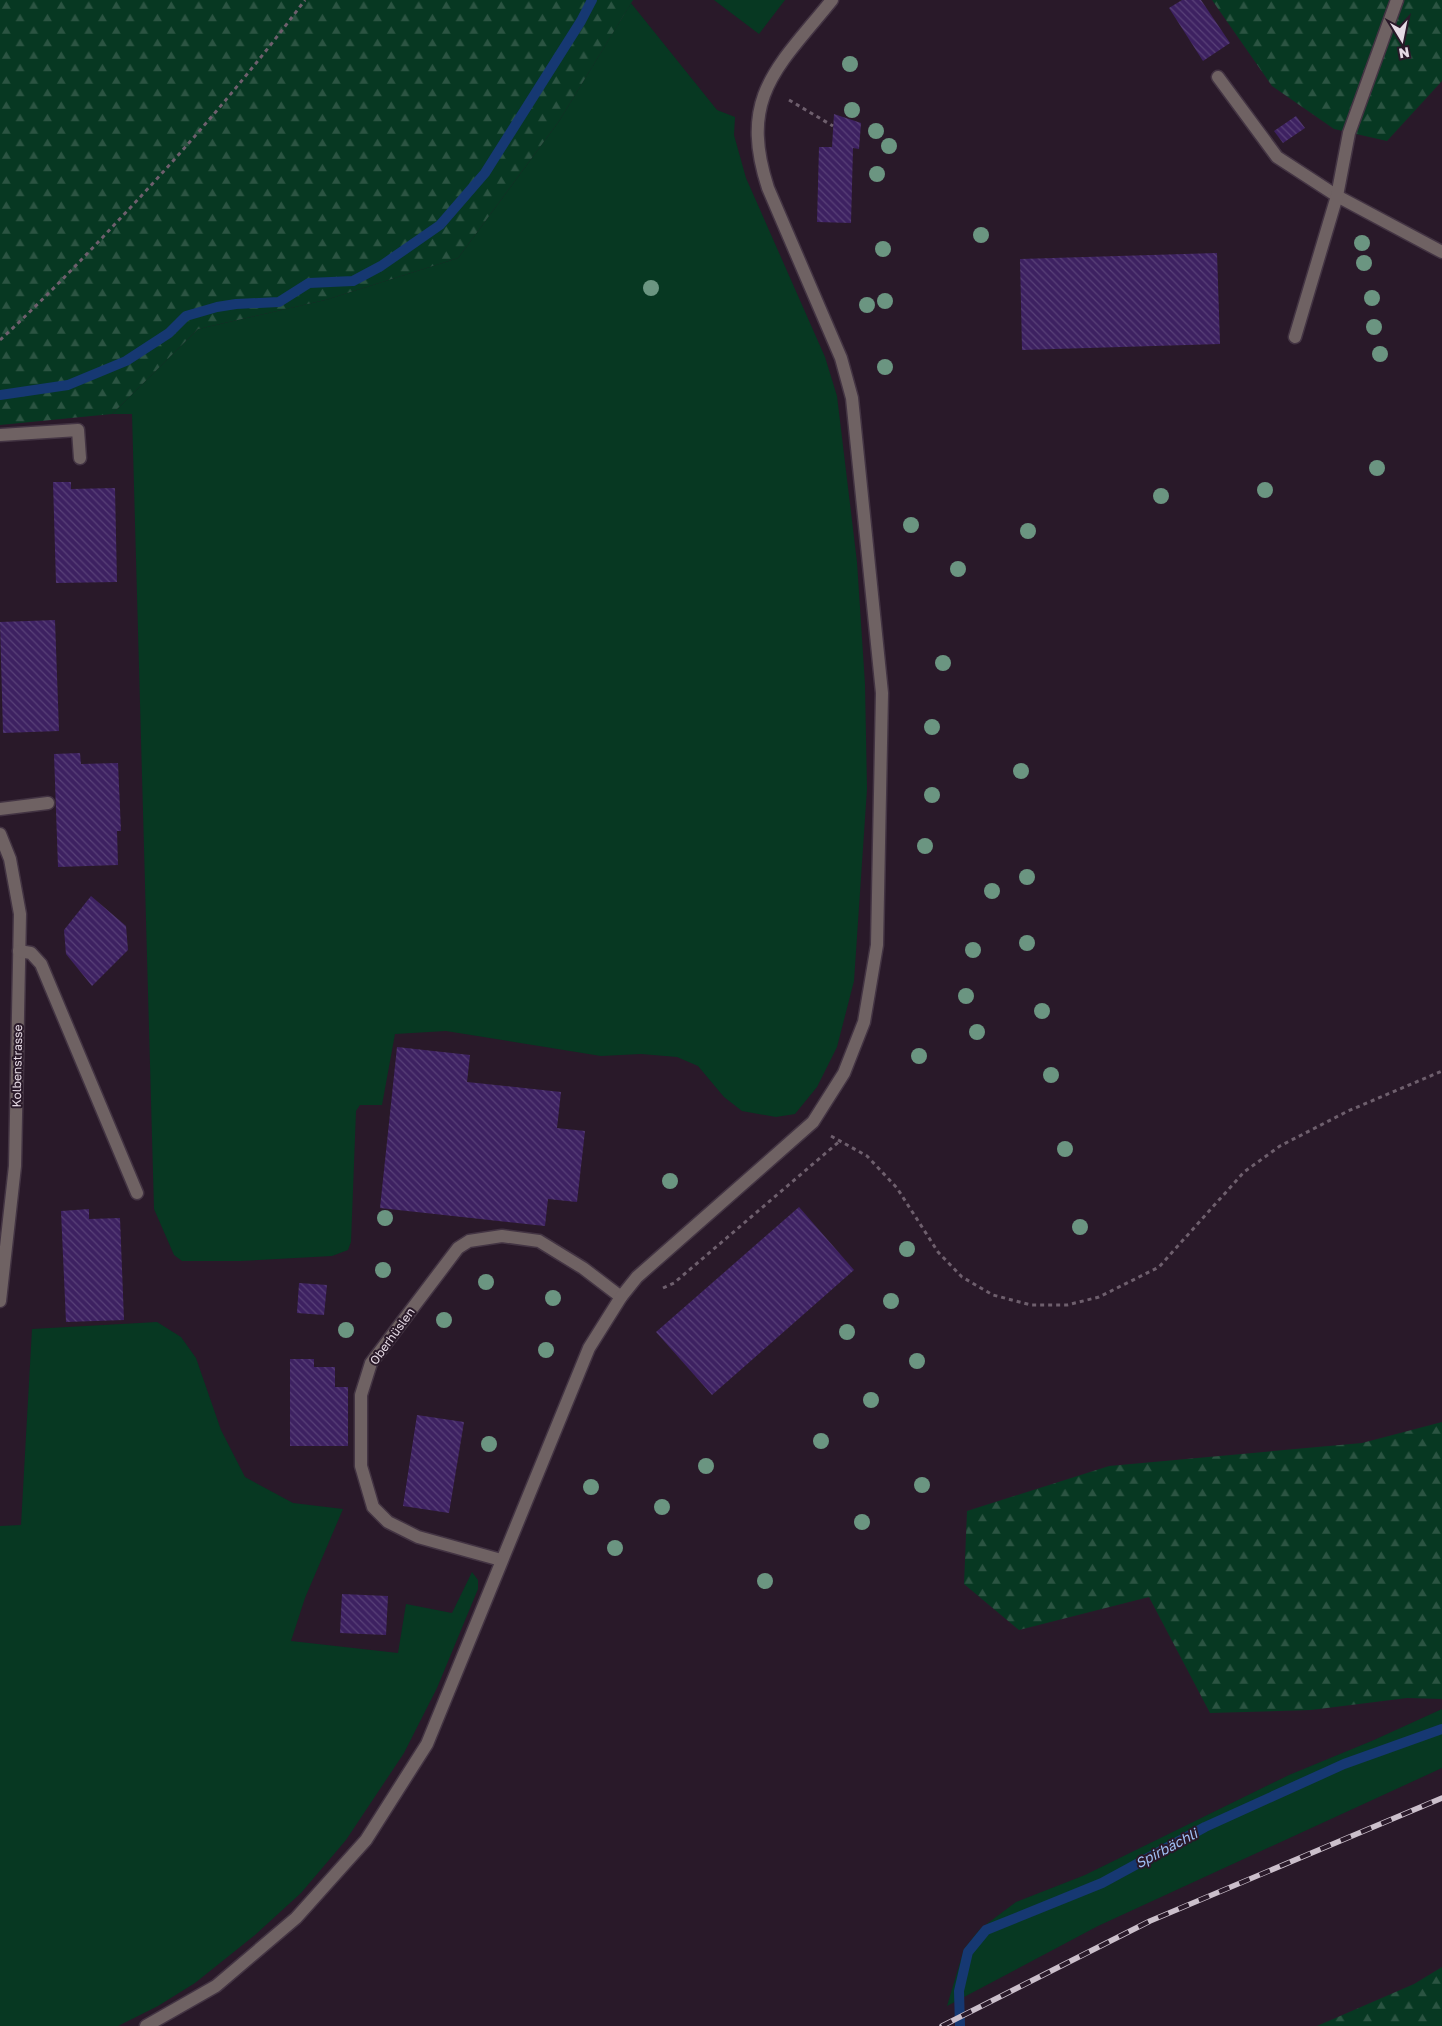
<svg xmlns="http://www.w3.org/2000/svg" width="1442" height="2026" font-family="'Golos Text',sans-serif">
<defs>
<pattern id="forest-firs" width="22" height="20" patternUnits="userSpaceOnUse" patternTransform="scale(1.25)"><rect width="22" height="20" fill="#073822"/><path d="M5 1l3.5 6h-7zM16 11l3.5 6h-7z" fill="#2b5442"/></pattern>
<pattern id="building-back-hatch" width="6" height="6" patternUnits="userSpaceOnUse" patternTransform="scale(1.25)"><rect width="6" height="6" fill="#3d2161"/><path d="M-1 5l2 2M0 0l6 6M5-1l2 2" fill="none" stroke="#594178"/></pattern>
</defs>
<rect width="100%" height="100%" fill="#291929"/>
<!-- grass -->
<g fill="#073822">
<path d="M714 0H785L759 34Z"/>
<path d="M631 3 717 110 735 117 734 135 746 178 825 357 837 396 857 562 865 684 867 789 854 981 837 1047 817 1087 795 1114 776 1117 742 1111 724 1097 698 1066 677 1057 641 1054 601 1056 446 1031 395 1034 382 1105H360L356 1111 351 1242 348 1250 332 1256 240 1261H182L174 1255 154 1209 132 414H112L198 329 325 300 458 258 559 121Z"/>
<path d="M157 1322 181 1337 196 1358 221 1430 245 1477 293 1503 343 1509 305 1598 291 1641 398 1653 406 1604 452 1613 472 1572 478 1580V1589L437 1688 404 1753 346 1840 301 1893 255 1935 195 1983 158 2006 118 2026H0V1526L21 1525 32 1329Z"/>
<path d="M1442 1709V1768L1098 1926 947 2006 964 1949 980 1929 1016 1902 1085 1875 1289 1775 1374 1740Z"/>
</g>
<!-- forest -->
<g fill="url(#forest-firs)">
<path d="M0 0H633L559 121 458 258 325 300 198 329 112 414 0 425Z"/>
<path d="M1212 0H1442V81L1387 141 1334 129 1272 86Z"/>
<path d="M1442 1422V1699L1407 1698 1311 1710 1210 1713 1149 1597 1019 1630 964 1584 967 1511 1109 1466 1362 1443Z"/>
<path d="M1442 1967V2026H1317L1414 1984Z"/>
</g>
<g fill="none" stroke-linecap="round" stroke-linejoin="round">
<!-- stream -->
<g stroke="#163872" stroke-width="10">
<path d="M0 395 68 385 126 361 169 333 186 316 217 307 236 304 279 302 309 283 353 281 381 266 440 225 485 173 581 21 592 0"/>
<path d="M960 2026 959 1991 968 1952 986 1930 1102 1883 1205 1827 1344 1764 1442 1729"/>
</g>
</g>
<!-- building -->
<g fill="url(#building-back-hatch)">
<path d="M1182 0H1201L1230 43 1203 61 1169 8Z"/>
<path d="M834 114 861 123 859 149 853 148 851 223 817 222 819 147H832Z"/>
<path d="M1296 116 1305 128 1283 143 1274 131Z"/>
<path d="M1217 253 1220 344 1022 350 1020 259Z"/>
<path d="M53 482H71V489L115 488 117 582 56 583Z"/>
<path d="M55 620 59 731 3 733 0 622Z"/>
<path d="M80 753 81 764 118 763 121 831H117L118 865 58 867 54 754Z"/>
<path d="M91 896 126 926 128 950 92 986 66 954 64 930Z"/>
<path d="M397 1047 470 1055 467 1082 561 1092 557 1128 585 1131 577 1202 548 1199 545 1226 380 1208Z"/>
<path d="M799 1207 854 1270 712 1395 656 1332Z"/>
<path d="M89 1209V1219L120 1218 124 1320 66 1322 61 1211Z"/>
<path d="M299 1283 327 1285 324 1315 297 1313Z"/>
<path d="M290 1359H314V1367H335V1387H348V1446H290Z"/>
<path d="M417 1415 464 1422 449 1513 403 1506Z"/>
<path d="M342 1594 388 1596 386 1635 340 1633Z"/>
</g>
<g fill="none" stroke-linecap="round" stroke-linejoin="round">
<defs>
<g id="minor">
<path d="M1218 77 1277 157 1337 196 1442 252"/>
<path d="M1295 337 1337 196 1349 133 1397 0"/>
<path d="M0 435 78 430 80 458"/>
<path d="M0 809 48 803"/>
<path d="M0 834 10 859 20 914 15 1166 0 1301"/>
<path d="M19 951 31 953 41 964 137 1193"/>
<path d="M501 1560 418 1537 388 1522 373 1507 361 1466V1395L371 1363 458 1248 469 1241 502 1236 539 1241 583 1268 621 1297"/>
<path d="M146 2026 216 1986 296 1918 366 1840 427 1744 589 1348 621 1297 637 1277 813 1122 844 1073 864 1022 877 945 882 693 852 398 841 358 768 188C738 96 778 67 832 0"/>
</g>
</defs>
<!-- minor casing -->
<use href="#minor" stroke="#433443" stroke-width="15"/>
<!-- path -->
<g stroke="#6e5f6d" stroke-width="3" stroke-dasharray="4 4" stroke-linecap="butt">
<path d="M789 100 833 126"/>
<path d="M0 340C40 303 78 264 115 224 183 152 246 79 305 0"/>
<path d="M831 1136 867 1156 897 1188 938 1252 962 1277 993 1295 1031 1305H1067L1099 1297 1159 1267 1244 1172 1280 1146 1348 1111 1442 1071"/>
<path d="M663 1288 674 1283 841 1140"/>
</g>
<!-- minor -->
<use href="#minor" stroke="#6f6263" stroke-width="12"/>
<defs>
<path id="rail" d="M942 2026 1150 1921 1442 1798"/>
</defs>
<!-- rail casing -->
<use href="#rail" stroke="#cbbfcb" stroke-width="5.5"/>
<!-- rail -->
<use href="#rail" stroke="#291929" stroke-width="4" stroke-dasharray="11" stroke-linecap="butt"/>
</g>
<!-- trees -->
<g fill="#6b9581">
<circle cx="850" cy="64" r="8"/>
<circle cx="852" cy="110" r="8"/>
<circle cx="876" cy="131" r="8"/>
<circle cx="889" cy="146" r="8"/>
<circle cx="877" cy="174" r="8"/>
<circle cx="981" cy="235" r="8"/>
<circle cx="1362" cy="243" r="8"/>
<circle cx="883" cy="249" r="8"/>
<circle cx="1364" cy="263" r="8"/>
<circle cx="651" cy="288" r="8"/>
<circle cx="1372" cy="298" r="8"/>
<circle cx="885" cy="301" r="8"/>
<circle cx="867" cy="305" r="8"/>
<circle cx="1374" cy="327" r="8"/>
<circle cx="1380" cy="354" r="8"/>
<circle cx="885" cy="367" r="8"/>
<circle cx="1377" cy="468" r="8"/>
<circle cx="1265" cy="490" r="8"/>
<circle cx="1161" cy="496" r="8"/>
<circle cx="911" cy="525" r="8"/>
<circle cx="1028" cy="531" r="8"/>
<circle cx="958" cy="569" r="8"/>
<circle cx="943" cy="663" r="8"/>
<circle cx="932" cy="727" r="8"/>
<circle cx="1021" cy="771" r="8"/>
<circle cx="932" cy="795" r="8"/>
<circle cx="925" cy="846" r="8"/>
<circle cx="1027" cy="877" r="8"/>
<circle cx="992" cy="891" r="8"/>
<circle cx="1027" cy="943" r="8"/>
<circle cx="973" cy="950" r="8"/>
<circle cx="966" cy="996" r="8"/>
<circle cx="1042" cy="1011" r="8"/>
<circle cx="977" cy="1032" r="8"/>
<circle cx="919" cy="1056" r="8"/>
<circle cx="1051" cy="1075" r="8"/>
<circle cx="1065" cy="1149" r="8"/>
<circle cx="670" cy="1181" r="8"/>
<circle cx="385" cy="1218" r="8"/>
<circle cx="1080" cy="1227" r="8"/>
<circle cx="907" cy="1249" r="8"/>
<circle cx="383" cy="1270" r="8"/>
<circle cx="486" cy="1282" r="8"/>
<circle cx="553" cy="1298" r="8"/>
<circle cx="891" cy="1301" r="8"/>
<circle cx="444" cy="1320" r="8"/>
<circle cx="346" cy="1330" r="8"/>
<circle cx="847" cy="1332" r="8"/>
<circle cx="546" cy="1350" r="8"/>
<circle cx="917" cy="1361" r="8"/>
<circle cx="871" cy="1400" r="8"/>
<circle cx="821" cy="1441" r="8"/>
<circle cx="489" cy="1444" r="8"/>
<circle cx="706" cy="1466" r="8"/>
<circle cx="922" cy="1485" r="8"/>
<circle cx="591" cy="1487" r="8"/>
<circle cx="662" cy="1507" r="8"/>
<circle cx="862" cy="1522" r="8"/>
<circle cx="615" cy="1548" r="8"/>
<circle cx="765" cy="1581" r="8"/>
</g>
<g text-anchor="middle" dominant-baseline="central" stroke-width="4" stroke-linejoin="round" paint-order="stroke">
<!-- street labels -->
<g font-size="12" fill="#e6dae5" stroke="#291929">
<text transform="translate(17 1066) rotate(-89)">Kolbenstrasse</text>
<text transform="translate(392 1336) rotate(-54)">Oberhüslen</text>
</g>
<!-- water labels -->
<g font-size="14" font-style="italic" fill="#a0c0f5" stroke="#291929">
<text transform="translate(1166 1848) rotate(-28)">Spirbächli</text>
</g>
</g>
<!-- north arrow -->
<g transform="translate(1402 40) rotate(170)" stroke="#291929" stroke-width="4" paint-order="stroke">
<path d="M0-4L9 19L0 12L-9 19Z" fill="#e6dae5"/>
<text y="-8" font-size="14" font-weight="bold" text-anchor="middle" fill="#e6dae5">N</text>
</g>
</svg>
